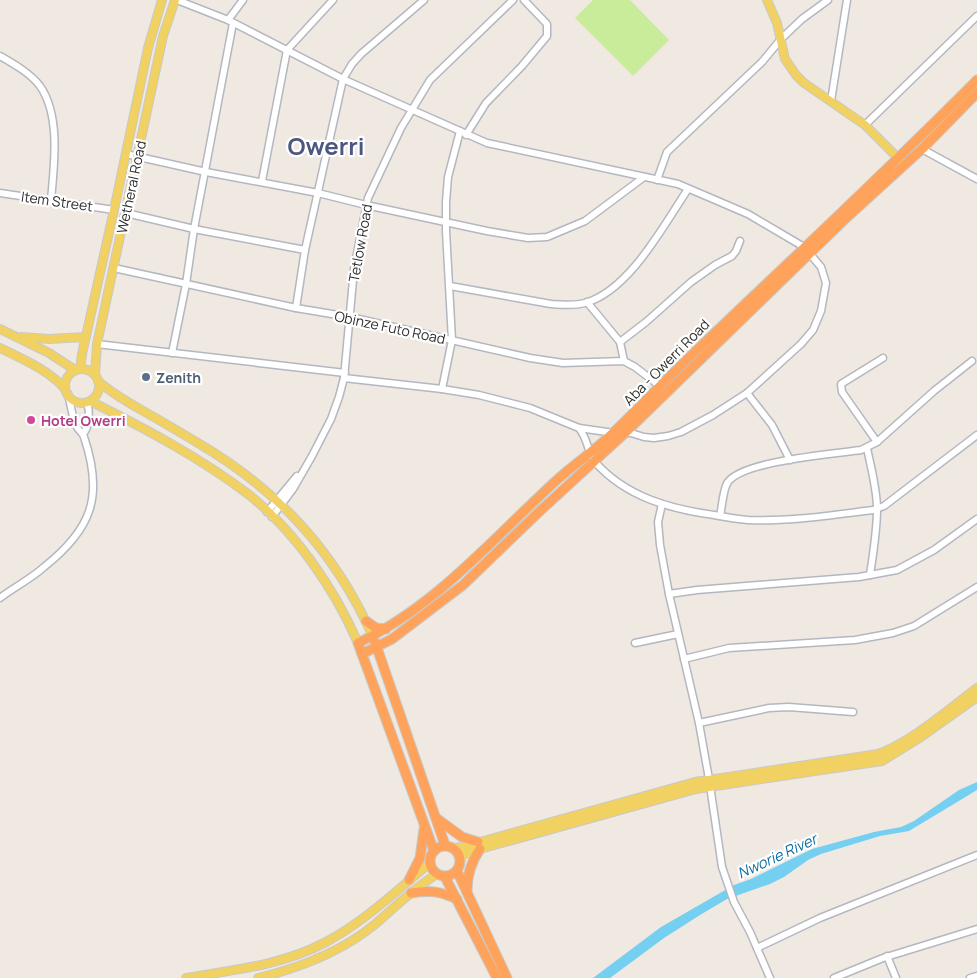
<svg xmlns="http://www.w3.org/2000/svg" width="977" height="978" font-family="Manrope,sans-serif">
<rect width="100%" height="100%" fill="#efe9e1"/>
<!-- pitch -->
<path fill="#c9ec9a" d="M593 0H630L669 40 633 76 575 18Z"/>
<!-- water -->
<path fill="#75cff0" d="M977 782V790L909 831 880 836 821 854 808 860 784 877 770 884 727 899 700 915 664 938 610 978H593L661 927 734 885 751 879 812 849 874 832 901 827 914 821 959 790Z"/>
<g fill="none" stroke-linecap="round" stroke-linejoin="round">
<defs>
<g id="minor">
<path d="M177 0 228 20 345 80 487 143 678 184 748 214 804 247 821 267 826 283 821 311 813 330 801 344 747 393 713 415 681 432 668 436 654 438 644 437 631 433H624"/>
<path d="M228 20 243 0"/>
<path d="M0 56C14 64 30 73 40 86 61 116 54 166 51 200"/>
<path d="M831 101 847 0"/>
<path d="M865 125 977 16"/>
<path d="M466 135 486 103 522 66 547 36V24L524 0"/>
<path d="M922 149 977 179"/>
<path d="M126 154 206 172 318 193 366 205 487 231 528 238 547 237 585 221 644 177"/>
<path d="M657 180 667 152 762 62 781 39 802 19 828 0"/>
<path d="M262 181 287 50 333 0"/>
<path d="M0 193 114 210"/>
<path d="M126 213 194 229 305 250"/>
<path d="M114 268 296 308 350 317 530 358 563 363 624 361 635 367 660 386"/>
<path d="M450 286 551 304C562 305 574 306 585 303 629 291 664 225 688 189"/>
<path d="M587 302 620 342 624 361"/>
<path d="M296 308 305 250 343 79 352 64 361 54 424 0"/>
<path d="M620 342 646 322 691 282 715 265 732 256 736 251 740 241"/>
<path d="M97 344 345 373"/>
<path d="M172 353 186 284 194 229 233 23"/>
<path d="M344 378 442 389 479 395 530 408 579 428 614 433"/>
<path d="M442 389 452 340 446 231V202L448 177 460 131"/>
<path d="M747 393 772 425 790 460"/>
<path d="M579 428C589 441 587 452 595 462 626 497 670 509 714 515 725 517 737 519 748 520 789 522 832 515 873 510L884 506 977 435"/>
<path d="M83 434C90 426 90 412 87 402"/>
<path d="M877 442 842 392 841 384 883 358"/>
<path d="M867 448C871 468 877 489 877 509 877 531 873 554 870 575"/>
<path d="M662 504 658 522 660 545 669 594 699 723 709 779 722 867 734 902 750 932 770 978"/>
<path d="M267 512 297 476"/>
<path d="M720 516C722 508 723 488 728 482 743 461 833 454 861 450L877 442 934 391 972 361"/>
<path d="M272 517 293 489 312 456 331 419 339 397 344 378 354 269 368 198 401 128 430 80 513 0"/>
<path d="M669 594 697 590 859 577 897 570 934 550 977 519"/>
<path d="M0 598C14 587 31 579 44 567 92 529 104 496 84 437 83 433 79 431 77 427 72 418 71 405 68 394"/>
<path d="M635 643 678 634"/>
<path d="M684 659 729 648 855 640 893 633 914 626 977 587"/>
<path d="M699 723 769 708 789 707 853 712"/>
<path d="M757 948 820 918 977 855"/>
<path d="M887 956 896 978"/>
<path d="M834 978 883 958 977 929"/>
<path d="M970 978 977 976"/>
</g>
<g id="major">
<path d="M767 0 777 23 785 59 796 75 804 83 865 125 905 165"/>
<path d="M0 329 49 353 75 370"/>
<path d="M21 337 49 339 86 337"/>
<path d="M0 348C22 359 49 370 65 389"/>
<path d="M80 369 82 354 114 210 148 48 162 0"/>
<circle cx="82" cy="386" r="17"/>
<path d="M95 375 97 344 163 36 175 0"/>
<path d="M98 381C115 396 133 405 152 416 168 425 183 434 198 443 278 490 335 551 373 637"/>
<path d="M90 401C144 428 199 457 248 494 295 531 334 588 358 643"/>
<path d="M454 848 462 847 695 782 878 754C910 743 949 709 977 688"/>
<path d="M461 859 462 855 480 849 696 789 882 761 921 737 977 697"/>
<path d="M186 978C234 970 283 965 326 942 365 921 396 891 430 863"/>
<path d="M258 978C299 968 341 952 374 925 394 908 414 888 437 874"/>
</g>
<g id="highway">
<path d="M366 621 376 628 386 629"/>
<path d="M375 642 445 845"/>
<path d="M362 654 392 639 463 585 541 510 625 433 844 220 922 149 977 93"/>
<path d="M436 818 462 837 478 842"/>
<circle cx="445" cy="861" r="15"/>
<path d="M434 851 358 643C437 606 495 536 559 478 577 462 597 449 614 432 642 405 669 376 698 349 791 260 886 172 977 80"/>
<path d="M457 871 507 978"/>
<path d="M445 877 497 978"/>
<path d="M409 880 420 858 424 829"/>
<path d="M467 891C467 876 471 862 480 849"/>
<path d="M411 893C430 890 439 891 457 899"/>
</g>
</defs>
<!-- minor casing -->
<use href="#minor" stroke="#b4b7c1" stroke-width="9"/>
<!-- major casing -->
<use href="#major" stroke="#c9c9c9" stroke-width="10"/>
<!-- highway casing -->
<use href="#highway" stroke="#c9c9c9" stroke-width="11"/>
<!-- minor -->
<use href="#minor" stroke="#fff" stroke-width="6"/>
<!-- major -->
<use href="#major" stroke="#f2d163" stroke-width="8"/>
<!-- highway -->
<use href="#highway" stroke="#ffa35c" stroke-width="9"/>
</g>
<!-- markers -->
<circle fill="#5c6f8a" stroke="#fff" stroke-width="2" cx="146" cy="377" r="5"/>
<circle fill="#d1479c" stroke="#fff" stroke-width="2" cx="31" cy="420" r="5"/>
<g text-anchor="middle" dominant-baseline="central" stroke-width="4.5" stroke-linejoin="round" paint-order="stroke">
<!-- street labels -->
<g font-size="14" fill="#2e2e2e" stroke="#fff">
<text transform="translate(131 187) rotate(-78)">Wetheral Road</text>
<text transform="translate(57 201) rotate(8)">Item Street</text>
<text transform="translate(360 243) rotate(-80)">Tetlow Road</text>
<text transform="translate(390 327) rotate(12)">Obinze Futo Road</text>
<text transform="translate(666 362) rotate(-45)">Aba - Owerri Road</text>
</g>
<!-- service labels -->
<g font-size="14" font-weight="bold" fill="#4e5e75" stroke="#fff" text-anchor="start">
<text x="156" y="377">Zenith</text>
</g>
<!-- hotel labels -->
<g font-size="14" font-weight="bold" fill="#b23c85" stroke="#fff" text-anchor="start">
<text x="41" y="420">Hotel Owerri</text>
</g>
<!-- water labels -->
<g font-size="15" font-style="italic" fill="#0d6fa3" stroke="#fff">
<text transform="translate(777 856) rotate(-25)">Nworie River</text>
</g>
<!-- town labels -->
<g font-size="24" font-weight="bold" fill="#4d5680" stroke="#fff">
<text x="326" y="145">Owerri</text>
</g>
</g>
</svg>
